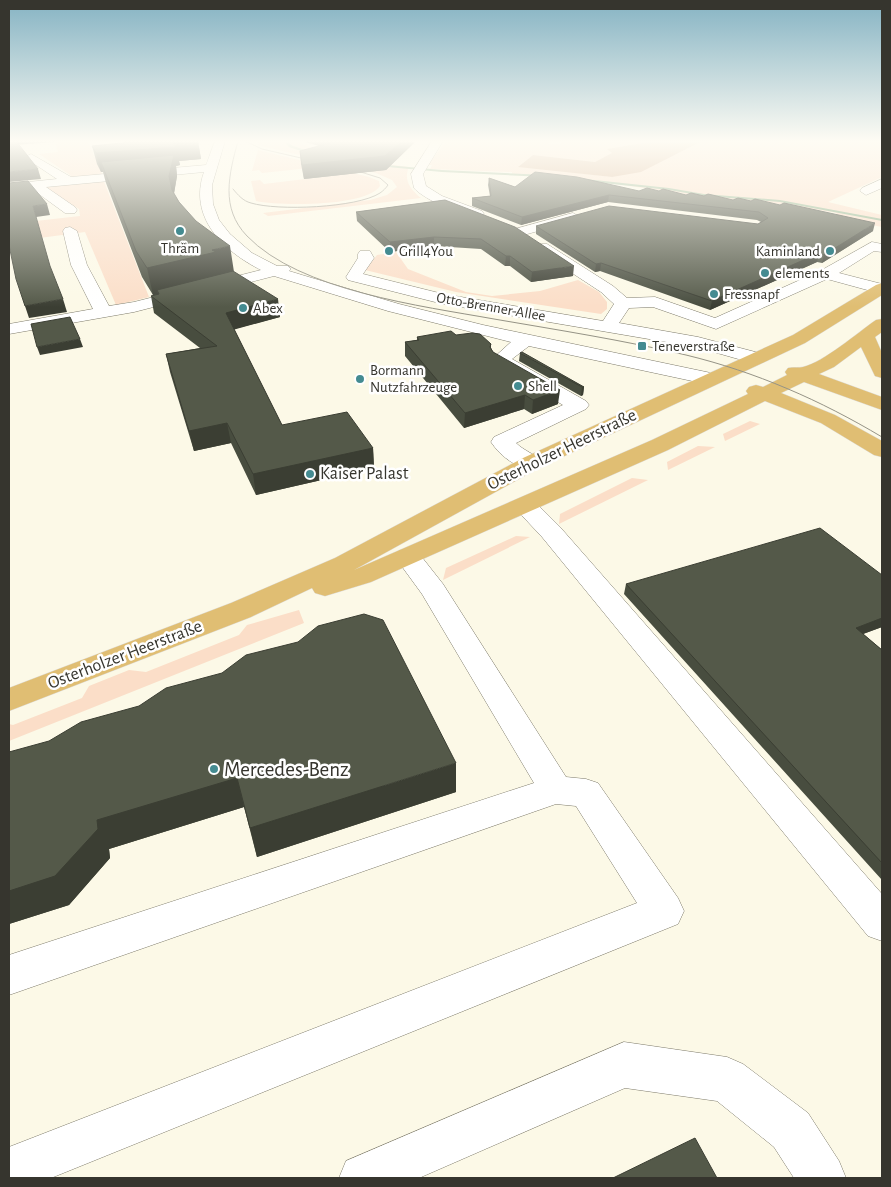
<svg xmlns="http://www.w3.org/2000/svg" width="891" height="1187" font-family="'Alegreya Sans',sans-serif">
<rect width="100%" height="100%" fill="#fcf9e7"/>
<!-- green -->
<g fill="#fbdec8">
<path d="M55 141H88L102 174 72 178 70 175 39 154 58 152Z"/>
<path d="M259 141H296L325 154 341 158 409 167C403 180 411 190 421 198L268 216 263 213 370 200 387 195 397 187 392 180 376 173 257 145Z"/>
<path d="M446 141H551L549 144H559L564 141H654L608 149 613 153 595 162 533 155 519 166 612 177 676 154 702 141H882V177L828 202 882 215V227L831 217 837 213 758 201 718 199 602 182 512 174V172L430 169 432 165H428Z"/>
<path d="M258 150 369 177 379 181 380 186C366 207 281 206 256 201L251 181 260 180 264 184 338 175 319 167 262 173 259 170 252 171Z"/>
<path d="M103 179 149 297 116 305 85 232 9 242V224L80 216 79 209 44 187Z"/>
<path d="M396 252 408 269 466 292 492 296 540 291 578 280 599 292 607 302V309L601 314 456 292 365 270 377 255Z"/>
<path d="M750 421 760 424 725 441 723 434Z"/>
<path d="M698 446 715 447 668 470 667 462Z"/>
<path d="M632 478 648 480 559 524 560 514Z"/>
<path d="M516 536 530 537 443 580 446 568Z"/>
<path d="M299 610 304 623 9 741V724L13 725 82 698 89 686 129 670 146 672 239 635 247 625Z"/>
</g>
<!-- forest -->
<path fill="#d3aa8a" d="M654 141H702L641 172 612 177 518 167 533 155 595 162 612 153 607 149Z"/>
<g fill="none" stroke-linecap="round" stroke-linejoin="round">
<!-- stream -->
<g fill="#91b28c" fill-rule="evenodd">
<path d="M284 141H288L291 145 316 154 313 155 289 147Z"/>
<path d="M376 164 442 170 545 175 547 176 545 177 442 172 377 166Z"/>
<path d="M576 178 669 188 704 194 780 200 882 219V221L780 202 704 196 669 190 574 180Z"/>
</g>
<defs>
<g id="minor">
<path d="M215 141H225L212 185 213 204 219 220 230 234 252 253 277 266H288L291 269 289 271 302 275 399 304 483 325 711 373 718 375 721 379 718 383 711 385 529 346 512 359 586 401 589 405 586 409 516 443C524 451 536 454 542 463L539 468C520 472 501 457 491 442L494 437 563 405 493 364 491 360 511 342 388 311 274 276 134 312 9 334V324L93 309 71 265 63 231 65 228 70 227 77 231 87 265 109 306 134 302 261 270C223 251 188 217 204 172L46 187 75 207 77 210 75 213H65L32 189 9 192V184L57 179 27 159 25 157 31 154 71 177 206 165Z"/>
<path d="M432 141H443L423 174 426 186 442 196 482 211 484 214 482 217C468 220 423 199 414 188L411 174Z"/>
<path d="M882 179V188L866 195 860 191 862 188Z"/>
<path d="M573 213 580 217 578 220 520 236 515 235 513 232 515 229Z"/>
<path d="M872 242 882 244V252L874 251 839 273 882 284V294L827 279 716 329 653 307 629 308 619 323 698 337 763 354 765 358 763 362 756 364 696 347 443 304 348 280 346 277 358 258V254L360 251H370L374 258 363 274 443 294 603 321 614 304 601 292 537 250 535 247 537 244H547L613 286 627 298 655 297 715 318 820 271Z"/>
<path d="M525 499 534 501 560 527 882 894V941L868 936 542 537 513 506 516 501Z"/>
<path d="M408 549 417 551 443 584 566 777 586 779 598 783 678 898 684 911 678 924 51 1178H9V1147L637 903 576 806 556 804 9 995V955L534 783 422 594 395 557 399 551Z"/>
<path d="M624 1042 727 1057 743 1064 808 1113 839 1161 846 1178H794L774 1147 717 1101 625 1088 419 1178H339L346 1161Z"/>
</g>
<path id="major" d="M882 283V295L805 343 539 468 354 570 652 440 748 394 746 391 749 387 756 385 763 387 787 375 785 372 788 368C794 367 799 368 803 367 824 362 857 333 876 320L882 319V332L875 337 882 353V378L875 376 861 347 834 367 819 374 882 397V410L804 382 781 393 835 415 882 441V457L874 455 821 423 765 401 668 450 371 582 325 596 315 593 312 588 251 617 9 711V688L231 603 335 558 523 458 793 335 876 285Z"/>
</defs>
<!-- minor casing -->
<use href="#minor" stroke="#7e7b6b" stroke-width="1"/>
<!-- major casing -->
<use href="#major" stroke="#dfdfde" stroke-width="1"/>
<!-- minor -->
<use href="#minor" fill="#fff" fill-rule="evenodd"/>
<!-- major -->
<use href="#major" fill="#e0be73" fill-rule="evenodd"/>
<!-- tram -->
<g stroke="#959386" stroke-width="1">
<path d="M238 141C229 174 220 208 247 236 300 291 422 306 494 319 558 330 622 340 686 355 756 372 820 400 882 437"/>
<path d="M245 141 262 149 314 161"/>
<path d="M233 189C238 195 243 201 251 203 277 211 357 208 380 193 383 191 386 188 388 185L380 178 351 169"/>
</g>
</g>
<!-- wall -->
<g fill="#484d3f">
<path d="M124 141H198L201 159 179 161 180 165 176 166 177 176 174 194 179 202 234 272 280 317 234 329 282 425 373 448 374 468 256 495 231 443 194 451 170 372 166 354 200 348 154 313 151 296 153 295 142 277 106 183 103 172H101L97 164 92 146 125 143Z"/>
<path d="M301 141H416L386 170 304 179 301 164 300 151 319 146Z"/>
<path d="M489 178 515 187 639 191H659L686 195 873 231 822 263 817 262 710 310 600 271 595 272 536 234V226L758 224 761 222 757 220 608 202 521 225 472 206V198L490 196 488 185Z"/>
<path d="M445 200 573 276 531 282 510 266H505L481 249 434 246 390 252 357 221 356 212Z"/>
<path d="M456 335 491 344V348L493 352 558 404 532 414 524 409 464 428 405 356V342L417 340V337Z"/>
<path d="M520 353 584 387 583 395 581 396 519 361Z"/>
<path d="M882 575V627L863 634 882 650V880L624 594 626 584Z"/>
<path d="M9 752 456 792 257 857 244 807 109 849 110 858 69 905 9 924Z"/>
</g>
<!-- shaded-wall -->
<g fill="#3b3e33">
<path d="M13 141H55V142L14 145Z"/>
<path d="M187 141H198L201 159 179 161 180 165 176 166 177 176 173 198 101 162 103 172H101L96 153Z"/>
<path d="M402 141H416L386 170 304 179 302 165Z"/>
<path d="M38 169 41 179 9 182V172Z"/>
<path d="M609 195 608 202 521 225 522 217Z"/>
<path d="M47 204 50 215 36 217 33 206Z"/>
<path d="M875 223 873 231 822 263 824 255Z"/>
<path d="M434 237V246L390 252V242Z"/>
<path d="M230 246 234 272 157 290 158 294 153 295 147 268 212 250Z"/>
<path d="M819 253 817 262 710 310 712 301Z"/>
<path d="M506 256H510V266H505Z"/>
<path d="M601 263 600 271 595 272 596 264Z"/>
<path d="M574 266 573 276 531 282 532 272Z"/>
<path d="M63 299 67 312 29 318 25 306Z"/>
<path d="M278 299 280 317 229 331 226 313Z"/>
<path d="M80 339 83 347 40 355 37 347Z"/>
<path d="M582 387H584L583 395 581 396Z"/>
<path d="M560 390 558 404 532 414 533 400Z"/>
<path d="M525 395 524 409 464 428 465 413Z"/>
<path d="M227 423 231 443 194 451 189 431Z"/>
<path d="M373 448 374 468 256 495 253 474Z"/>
<path d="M882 618V627L852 638 856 628Z"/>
<path d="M456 763V792L257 857 250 828Z"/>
<path d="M237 778 244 807 109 849 110 858 69 905 9 924V891L97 820Z"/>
</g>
<!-- building -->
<g fill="#545949" stroke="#3b3e33">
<path d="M9 141H16L38 169 9 172Z"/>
<path d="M130 141H187L173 143 176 147 96 153 92 146 131 142Z"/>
<path d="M337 141H402L385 156 302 165 300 151Z"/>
<path d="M174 155 169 176 172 190 179 202 196 221 230 246 212 250 216 252 147 268 136 251 101 162Z"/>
<path d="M535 172 577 177 639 191 647 188 659 191 663 189 686 195 691 193 704 196 708 194 733 200 738 198 751 201 755 199 780 205 784 203 875 223 824 255 819 253 712 301 601 263 596 264 536 226 609 206 758 224 768 218 759 212 609 195 522 217 472 198 491 196 489 178 515 187Z"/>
<path d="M28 181 47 204 33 206 50 266 63 299 25 306 16 279 9 245V183Z"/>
<path d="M445 200 515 227 574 266 532 272 510 256H506L481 239 434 237 390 242 356 212Z"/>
<path d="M233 271 278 299 226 313 282 425 347 412 373 448 253 474 227 423 189 431 166 354 217 346 151 296 159 294 157 290Z"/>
<path d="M70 317 80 339 37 347 31 324Z"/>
<path d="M451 331 456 335 472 333 480 334 491 344 490 347 493 352 560 390 533 400 525 395 465 413 405 342 419 340 417 337Z"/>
<path d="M522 352 584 387H582L520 353Z"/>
<path d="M820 528 882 575V618L856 628 882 650V863L626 584Z"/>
<path d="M364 614 383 620 456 763 250 828 237 778 97 820 98 829 55 876 9 891V752L49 741 81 722 139 706 166 688 222 673 246 655 298 642 318 626Z"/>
<path d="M695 1138 717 1178H613Z"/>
</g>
<!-- sky -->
<linearGradient id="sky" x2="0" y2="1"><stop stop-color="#85b3c3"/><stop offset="0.46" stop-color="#fefcf4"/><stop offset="1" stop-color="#fefcf4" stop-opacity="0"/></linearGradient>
<rect width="891" height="307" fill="url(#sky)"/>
<!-- markers -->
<g fill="#448b91" stroke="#fff" stroke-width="2">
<circle cx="180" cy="231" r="5"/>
<circle cx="389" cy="251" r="5"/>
<circle cx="830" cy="251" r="5"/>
<circle cx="765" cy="273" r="5"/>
<circle cx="714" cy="294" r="5"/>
<circle cx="243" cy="308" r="5"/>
<rect x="637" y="341" width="10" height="10" rx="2.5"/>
<circle cx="360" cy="379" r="5"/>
<circle cx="518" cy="386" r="5"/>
<circle cx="310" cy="474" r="5"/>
<circle cx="214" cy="769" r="5"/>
</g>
<g text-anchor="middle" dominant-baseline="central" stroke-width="5" stroke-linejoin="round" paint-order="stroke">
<!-- far-poi labels -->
<g font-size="15" fill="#36352e" stroke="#fff" text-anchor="start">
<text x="180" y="248" text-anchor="middle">Thräm</text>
<text x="399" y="251">Grill4You</text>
<text x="820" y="251" text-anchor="end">Kaminland</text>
<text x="775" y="273">elements</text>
<text x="724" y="294">Fressnapf</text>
<text x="253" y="308">Abex</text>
<text x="652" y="346">Teneverstraße</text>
<text x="370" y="370">Bormann<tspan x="370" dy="17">Nutzfahrzeuge</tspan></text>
<text x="528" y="386">Shell</text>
</g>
<!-- far-street labels -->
<g font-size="15" fill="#36352e" stroke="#fff">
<text transform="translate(491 307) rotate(10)">Otto-Brenner-Allee</text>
</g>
<!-- street labels -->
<g font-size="18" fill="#36352e" stroke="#fff">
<text transform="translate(562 450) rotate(-26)">Osterholzer Heerstraße</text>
<text transform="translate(125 655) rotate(-21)">Osterholzer Heerstraße</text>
</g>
<!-- poi labels -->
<g font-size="18" fill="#36352e" stroke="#fff" text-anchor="start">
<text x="320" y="474">Kaiser Palast</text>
</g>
<!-- near-poi labels -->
<g font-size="21" fill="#36352e" stroke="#fff" text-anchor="start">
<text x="224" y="769">Mercedes-Benz</text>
</g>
</g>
<!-- border -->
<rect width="891" height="1187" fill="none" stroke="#36352e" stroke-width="20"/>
</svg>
